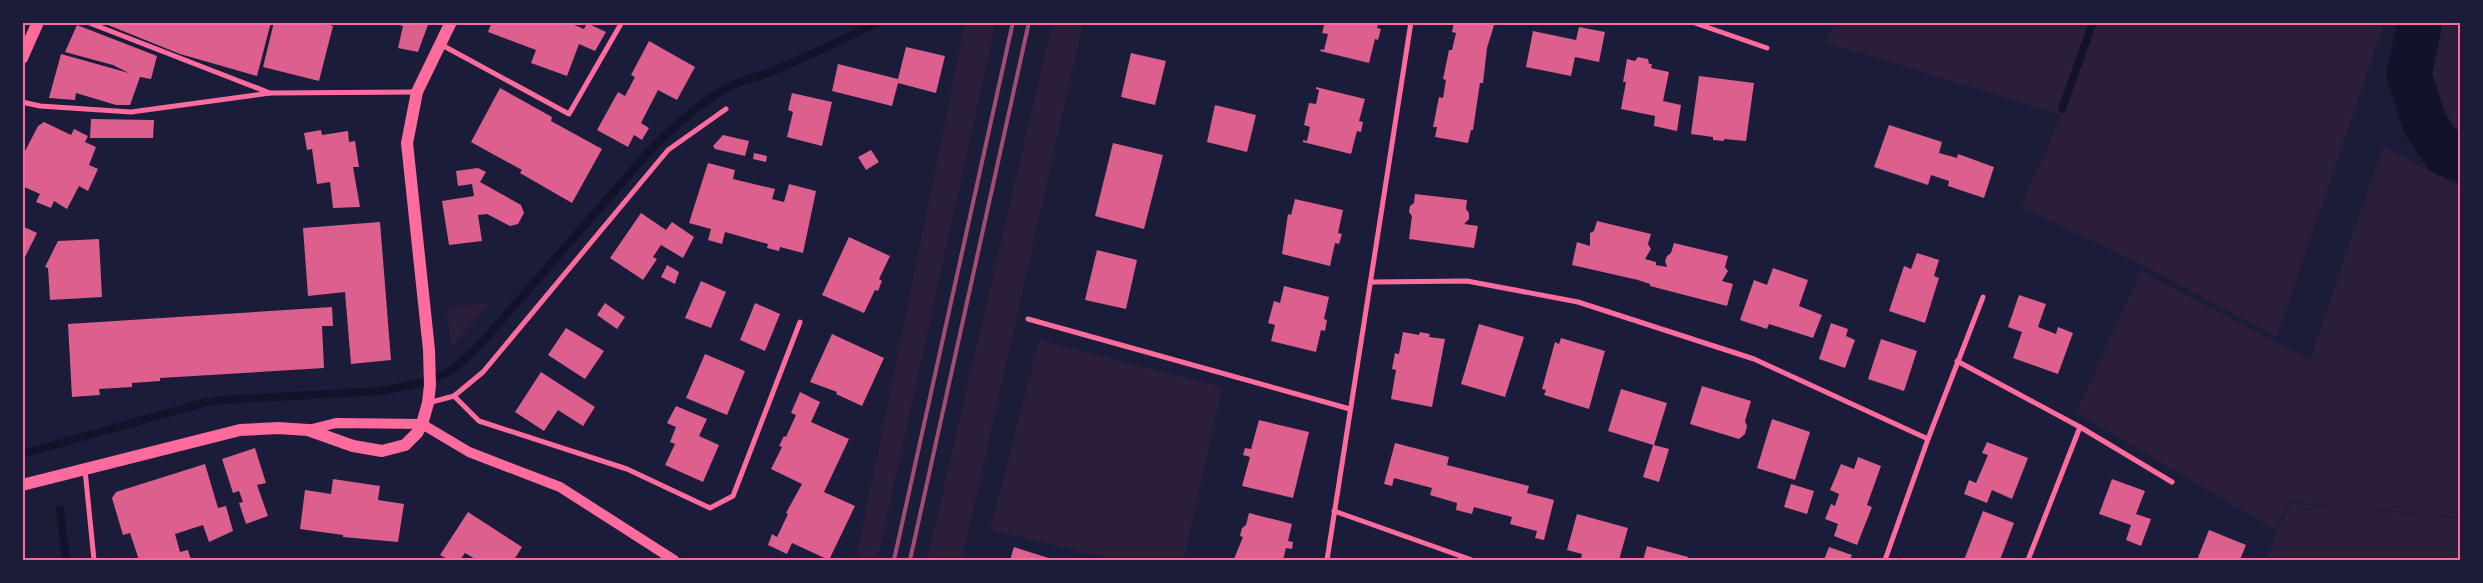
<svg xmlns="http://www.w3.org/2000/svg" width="2483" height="583" font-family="'Fira Sans',sans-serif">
<rect width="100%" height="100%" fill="#1b1b3a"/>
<!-- green -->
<g fill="#2a1e3b">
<path d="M1836 22H2384V23L2277 337 2144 266 2021 207 2061 115 1825 42Z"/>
<path d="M965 23H996L877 560H856Z"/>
<path d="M1052 23H1083L962 560H927Z"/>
<path d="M2440 23H2460V130L2435 117 2428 72Z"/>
<path d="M2383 146 2460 187V517L2290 502 2274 529 2076 413 2141 271 2310 360Z"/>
<path d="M490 302 452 347 446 308Z"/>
<path d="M1039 340 1222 387 1184 560H1116L990 530Z"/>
<path d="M2290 503 2460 518V560H2265Z"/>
</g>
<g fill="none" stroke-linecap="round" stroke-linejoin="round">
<!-- stream -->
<g stroke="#12122b" stroke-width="8">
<path d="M2062 109 2093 22"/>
<path d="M22 454 203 403 222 400 380 391 417 384 445 374 457 366 486 338 645 156C670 130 695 106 727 88 740 80 758 77 773 71 808 56 843 40 877 22"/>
<path d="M60 509 66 560"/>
</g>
<!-- river -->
<path stroke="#12122b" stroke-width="45" d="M2420 22 2409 75 2425 124 2445 153 2460 159"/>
</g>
<!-- building -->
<g fill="#dd5f8e">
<path d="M271 22 257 76 180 54 103 23Z"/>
<path d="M274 22H321L333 26 319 81 263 67Z"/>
<path d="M389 22H429L418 52 398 48 403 26Z"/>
<path d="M492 22H567L584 29 587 23 606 32 595 51 579 44 567 76 531 63 536 50 488 32Z"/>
<path d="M1325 22H1379L1377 28 1381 29 1378 40 1375 39 1369 63 1320 51 1321 49 1324 50 1328 34 1322 33Z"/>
<path d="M1454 22H1495L1487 48 1483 83H1480L1473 130H1471L1468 143 1435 137 1437 127H1433L1439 97 1443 98 1446 80 1443 79 1449 50H1452L1456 33 1452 32Z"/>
<path d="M77 25 157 56 151 79 140 77 130 105H116L76 93 75 100 49 98 61 54 129 73 113 65 65 52Z"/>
<path d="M1579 27 1605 32 1599 62 1575 57 1571 76 1526 67 1533 31 1576 40Z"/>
<path d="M649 41 695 67 677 100 658 90 641 123 649 128 642 140 634 135 628 147 597 130 618 92 625 96 635 77 631 75Z"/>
<path d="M906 47 945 56 936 93 898 83 892 106 832 91 838 64 898 79Z"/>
<path d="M1131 53 1166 61 1155 105 1121 97Z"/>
<path d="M1638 57 1648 59 1649 64H1652L1651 68 1669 72 1663 101 1681 105 1677 131 1654 126 1655 116 1621 109 1626 82H1623L1627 59 1635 61Z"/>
<path d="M1699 76 1754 83 1746 141 1724 139V141L1713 140V137L1691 134Z"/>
<path d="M1316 87 1365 99 1359 121 1363 122 1361 132 1357 131 1351 154 1303 142V140L1307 141 1310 127 1304 125 1309 103 1316 104 1319 90 1316 89Z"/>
<path d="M500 88 552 117 551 121 602 149 572 203 520 173 522 170 471 142Z"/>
<path d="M792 93 832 102 822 146 787 137 793 112 788 110Z"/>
<path d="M1215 105 1256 115 1247 152 1207 142Z"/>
<path d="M91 119 154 120 153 138H90Z"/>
<path d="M44 122 71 135 74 129 88 136 85 142 96 147 89 165 98 169 88 191 79 186 67 209 54 201 51 208 36 202 40 194 22 186V157L38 126Z"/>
<path d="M1889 125 1942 142 1939 153 1957 158 1958 154 1994 167 1984 198 1948 186 1949 181 1931 175 1928 185 1874 167Z"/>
<path d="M321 130 322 135 348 131 349 142 355 141 359 167H353L360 207 333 208 330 182 317 184 312 149 307 150 304 133Z"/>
<path d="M723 135 749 141 745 156 715 149 713 146Z"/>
<path d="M1113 143 1163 155 1144 229 1095 216Z"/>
<path d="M871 150 879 162 866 170 858 157Z"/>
<path d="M754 153 767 156 766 162 753 159Z"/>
<path d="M708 163 735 170 733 179 775 189 772 199 784 202 789 184 816 191 803 253 780 247 779 251 767 248 768 244 725 232 722 244 708 240 711 229 689 223Z"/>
<path d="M478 168 486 172 480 182 521 205 524 213 518 224 510 226 487 214 478 215 482 241 449 245 442 201 474 196 472 184 458 186 456 171Z"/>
<path d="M1415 194 1467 200 1466 209 1469 213V219L1464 224 1478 226 1474 248 1409 239 1412 216 1409 212 1410 206 1414 203Z"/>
<path d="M1295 199 1343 210 1338 233 1342 234 1339 244 1335 243 1330 266 1282 254 1288 214 1291 215Z"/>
<path d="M641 213 666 230 672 222 694 237 683 258 661 245 653 257 657 259 643 280 610 258Z"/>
<path d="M1597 221 1651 234 1648 244 1651 249 1645 259 1656 262V265L1667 267 1665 261 1667 256 1671 253 1674 243 1728 256 1725 267 1728 271 1722 281 1733 284 1727 306 1650 286V284L1638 280 1572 265 1577 242 1590 246V233L1594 231Z"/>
<path d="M380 222 391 360 351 364 345 292 308 296 303 228Z"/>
<path d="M22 226 37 233 22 263Z"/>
<path d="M849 237 890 256 879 279 882 281 878 291 875 290 864 313 822 295Z"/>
<path d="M99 239 102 297 50 300 48 268 45 267 58 241Z"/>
<path d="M1097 250 1137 260 1126 309 1085 300Z"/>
<path d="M1917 253 1939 260 1934 276 1939 278 1925 323 1889 311 1904 266 1911 269Z"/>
<path d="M667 265 679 272 675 284 661 277Z"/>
<path d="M1773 268 1808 280 1799 306 1822 315 1813 338 1769 324 1767 329 1740 320 1754 280 1767 285Z"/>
<path d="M701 281 726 292 711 328 685 318Z"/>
<path d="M1284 286 1329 297 1324 319 1327 320 1325 331 1321 330 1316 352 1271 341 1275 325 1268 323 1274 301 1280 303Z"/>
<path d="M2019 295 2046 304 2038 327 2056 334 2058 327 2073 333 2058 374 2013 358 2022 332 2008 327Z"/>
<path d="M605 303 625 317 617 329 597 315Z"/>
<path d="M755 303 780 314 765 351 740 340Z"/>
<path d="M332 307 333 326H322L324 368 160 378V381L132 383V387L99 389 100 395 72 397 68 324Z"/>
<path d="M1831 323 1848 329 1846 336 1855 340 1845 368 1819 359Z"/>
<path d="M1479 324 1524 337 1505 397 1461 384Z"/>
<path d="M566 328 604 351 585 379 548 355Z"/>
<path d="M1403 332 1419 335 1420 332 1430 334 1429 337 1445 339 1432 407 1391 399 1396 370 1392 369 1395 353 1399 354Z"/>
<path d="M832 334 884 358 862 406 836 394 837 392 810 382Z"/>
<path d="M1561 338 1605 351 1589 409 1544 395 1546 390 1542 389 1555 342 1559 344Z"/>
<path d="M1881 339 1917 351 1904 391 1868 379Z"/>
<path d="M705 354 745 371 727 415 686 398Z"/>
<path d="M541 372 595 407 583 426 558 410 544 431 515 412Z"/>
<path d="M1702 386 1751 401 1745 421 1747 426 1745 434 1739 439 1690 424Z"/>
<path d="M1621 389 1667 403 1654 445 1669 449 1659 482 1643 477 1653 445 1608 431Z"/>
<path d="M800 392 820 402 811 422 849 439 824 492 855 506 829 560 792 543 787 554 768 545 772 534 777 537 788 514 786 513 802 484 771 469 782 447 779 446 784 436 786 437 796 415 791 413Z"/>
<path d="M676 406 707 419 699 436 719 445 703 482 665 465 675 444 670 442 676 427 667 423Z"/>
<path d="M1772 419 1810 432 1795 480 1757 468Z"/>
<path d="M1259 420 1309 432 1293 498 1242 486 1250 457 1243 455 1245 448 1251 449Z"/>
<path d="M1987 442 2028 458 2012 499 1992 490 1987 503 1964 494 1969 480 1976 483 1988 455 1982 453Z"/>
<path d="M1395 443 1449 457 1447 465 1529 486 1527 493 1554 500 1544 540 1535 538 1537 531 1510 524 1512 517 1474 507 1472 514 1456 510 1457 503 1430 495 1432 488 1394 478 1392 486 1384 484Z"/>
<path d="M255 448 266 483 257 485 268 516 246 524 239 503 243 502 239 491 233 493 222 459Z"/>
<path d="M1858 457 1881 466 1867 505 1872 507 1857 545 1834 536 1838 524 1825 519 1831 504 1835 506 1839 494 1830 490 1841 464 1854 469Z"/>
<path d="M205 464 218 508 226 506 233 531 209 542 203 525 175 534 180 552 188 550 191 560H139L130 533 123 535 112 498 116 492Z"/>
<path d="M333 479 380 486 378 500 404 504 398 542 343 537V535L300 529 305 490 331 494Z"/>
<path d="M2112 479 2145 491 2136 514 2151 519 2141 546 2126 540 2131 525 2099 514Z"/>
<path d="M1791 484 1814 491 1807 514 1784 507Z"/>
<path d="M1983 511 2014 523 2000 560H1964Z"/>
<path d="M468 512 522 547 514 560H477L465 553 460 560H449L440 555Z"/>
<path d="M1249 513 1292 524 1288 541 1293 542 1292 549 1286 548 1283 560 1234 559 1243 537 1240 536 1242 528 1246 525Z"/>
<path d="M1577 514 1628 528 1619 560H1588L1581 558 1582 554 1567 550Z"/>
<path d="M2209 530 2246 545 2240 560H2197Z"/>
<path d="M1647 546 1688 557 1687 560H1643Z"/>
<path d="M1014 547 1055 560H1010Z"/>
<path d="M1829 547 1852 555 1850 560H1824Z"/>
</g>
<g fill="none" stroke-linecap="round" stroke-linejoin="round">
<!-- minor -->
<g stroke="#ff6b9d" stroke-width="5">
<path d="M87 22 270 93"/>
<path d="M1692 22 1767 48"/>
<path d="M440 44 569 114 622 22"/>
<path d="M22 102 40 106 131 112 270 93 417 92"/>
<path d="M1372 282 1467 281 1578 302 1754 359 1928 439"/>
<path d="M1028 319 1350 409"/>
<path d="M1957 361 2080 427 2028 560"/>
<path d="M454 396 479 421 627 469 710 508 733 496 800 322"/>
<path d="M428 403 454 396 483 372 668 150 726 109"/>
<path d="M2080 427 2172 482"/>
<path d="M85 470 94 560"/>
<path d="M1334 511 1472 560"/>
<path d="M1327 560 1411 22"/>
<path d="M1885 560 1928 439 1983 297"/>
</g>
<!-- secondary -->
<path stroke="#ff6b9d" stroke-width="10" d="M308 430 336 423 422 424 469 452 560 487 674 560"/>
<!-- primary -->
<g stroke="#ff6b9d" stroke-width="12">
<path d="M22 58 38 22"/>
<path d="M22 485 240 430 278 428 308 430 353 446 382 451 405 445 417 433 422 424 428 403 430 385 429 350 407 143 417 92 451 22"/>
</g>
<!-- rail -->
<g stroke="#a44b75" stroke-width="4">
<path d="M894 560 1013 22"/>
<path d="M910 560 1029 22"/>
</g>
</g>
<!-- border -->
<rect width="2483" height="583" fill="none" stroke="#1b1b3a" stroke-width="48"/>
<rect x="24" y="24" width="2435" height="535" fill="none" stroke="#ff6b9d" stroke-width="2"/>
</svg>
